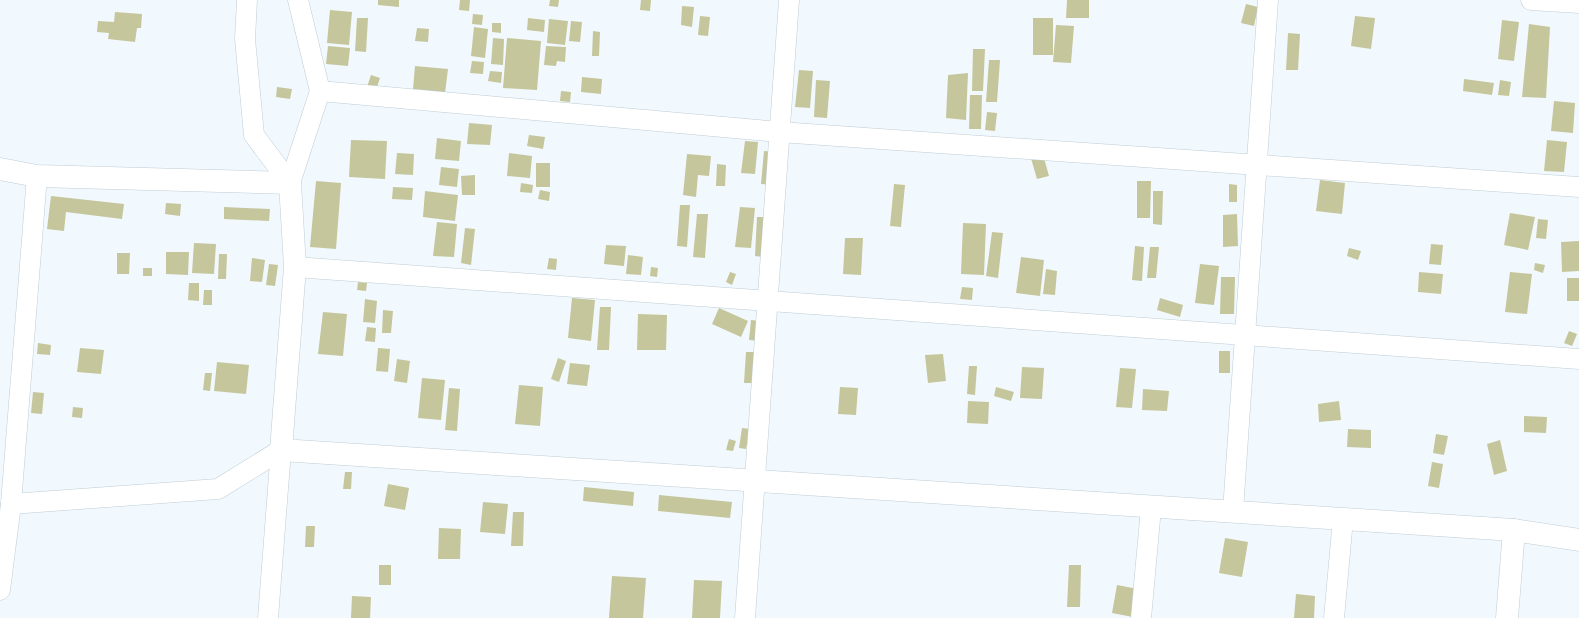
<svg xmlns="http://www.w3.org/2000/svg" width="1579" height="618" font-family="'Public Sans',sans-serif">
<rect width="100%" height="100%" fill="#f1f9fe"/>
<!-- building -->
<g fill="#c5c69b">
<path d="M378 0H399V7L378 5Z"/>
<path d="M460 0H470L469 11 459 10Z"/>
<path d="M550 0H559L558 7 549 6Z"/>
<path d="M641 0H651L650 11 640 10Z"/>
<path d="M1067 0H1089V18H1066Z"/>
<path d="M1246 4 1258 7 1254 26 1241 23Z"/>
<path d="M682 6 694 7 692 27 681 25Z"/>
<path d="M330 10 352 12 349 45 327 43Z"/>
<path d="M115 12 142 14 141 28H137L135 42 108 39 109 33 97 32 98 21 114 22Z"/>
<path d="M473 14 483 15 482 25 472 24Z"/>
<path d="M700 16 710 17 708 36 698 35Z"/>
<path d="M1355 16 1375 18 1371 49 1351 46Z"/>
<path d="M357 18H368L366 52 355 51Z"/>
<path d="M528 18 545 20 544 32 527 30Z"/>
<rect x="1033" y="18" width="20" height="37"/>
<path d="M549 19 568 21 565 45 547 43Z"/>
<path d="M1502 20 1519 22 1514 61 1498 59Z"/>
<path d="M571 21 582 22 580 42 569 41Z"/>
<path d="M492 23H501V33L492 32Z"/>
<path d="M1529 24 1550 27 1546 98 1522 97Z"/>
<path d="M1056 25 1074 26 1071 63 1053 62Z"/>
<path d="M474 27 488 29 485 58 471 56Z"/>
<path d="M417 28 429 29 428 42 415 41Z"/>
<path d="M593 31 600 32 599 56H592Z"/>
<path d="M1288 33 1300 34 1298 70H1286Z"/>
<path d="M493 38 504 39 503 65 491 64Z"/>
<path d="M507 38 541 41 537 90 503 88Z"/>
<path d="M328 46 350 48 348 66 326 64Z"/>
<path d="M546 46 566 47 565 62 557 61 556 66 544 65Z"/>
<path d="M973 49H985L983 91H972Z"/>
<path d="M989 60H1000L997 102H986Z"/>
<path d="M472 61 484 62 483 74 470 73Z"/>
<path d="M415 66 448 69 445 93 413 89Z"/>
<path d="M799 70 813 71 810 108 795 107Z"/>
<path d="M490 71 502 72 501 83 488 81Z"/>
<path d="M968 73 966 120 946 118 948 75Z"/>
<path d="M371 75 380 78 376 90 367 87Z"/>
<path d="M582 77 602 79 601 94 581 92Z"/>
<path d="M1464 79 1494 83 1492 95 1463 91Z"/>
<path d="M816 80 830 81 827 118 814 117Z"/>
<path d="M1500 80 1511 82 1509 96 1498 95Z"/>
<path d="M277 87 292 89 290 99 276 97Z"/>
<path d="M561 91 571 92 570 102 560 101Z"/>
<path d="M970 95H982L981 129H969Z"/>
<path d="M1554 101 1575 103 1573 133 1551 131Z"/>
<path d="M987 112 997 113 995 131 985 130Z"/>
<path d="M469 123 492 125 490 145 467 144Z"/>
<path d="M529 135 545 137 543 149 527 146Z"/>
<path d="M437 138 461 141 459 161 435 159Z"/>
<path d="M351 140 387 141 385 179 349 177Z"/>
<path d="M1547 140 1567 142 1564 172 1544 171Z"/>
<path d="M745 141 758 142 755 174 741 173Z"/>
<path d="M764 151 774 152 772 185 761 184Z"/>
<path d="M1042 151 1049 176 1037 179 1030 155Z"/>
<path d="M397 153 414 154 413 175 395 174Z"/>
<path d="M509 153 532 156 530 178 507 176Z"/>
<path d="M687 154 711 156 709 176 698 175 696 197 683 195Z"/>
<rect x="536" y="163" width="14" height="24"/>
<path d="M717 164 726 165 725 186H716Z"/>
<path d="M441 167 459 169 457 187 439 185Z"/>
<path d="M475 175V195H462L461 176Z"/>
<path d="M1320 180 1345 183 1342 214 1316 211Z"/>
<path d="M316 181 341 183 336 249 310 247Z"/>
<path d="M1137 181H1151L1150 218H1137Z"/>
<path d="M521 183 533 185 532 193 520 192Z"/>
<path d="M894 184 905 185 901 227 890 226Z"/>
<path d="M1229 184 1237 185V202H1229Z"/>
<path d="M393 187 413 188 412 200 392 199Z"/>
<path d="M540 190 550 192 549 201 538 199Z"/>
<path d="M425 191 458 195 455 221 423 217Z"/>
<path d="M1153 191H1163L1162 225 1153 224Z"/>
<path d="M51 196 124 204 122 219 66 212 64 231 47 229Z"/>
<path d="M166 203 181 204 180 216 165 214Z"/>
<path d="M680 205H690L687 247 677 246Z"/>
<path d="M224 207 270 209 269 221 224 219Z"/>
<path d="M740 207 755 208 751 248 735 247Z"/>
<path d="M1510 213 1535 217 1528 250 1504 245Z"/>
<path d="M697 214H708L705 258 693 257Z"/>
<path d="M1237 214 1238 246 1223 247V215Z"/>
<path d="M757 217H765L763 257 755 256Z"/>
<path d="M1538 219 1548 220 1546 239 1536 238Z"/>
<path d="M437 222 457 224 454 257 433 256Z"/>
<path d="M963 223 986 224 984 275 961 274Z"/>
<path d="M465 228 475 229 471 265 461 263Z"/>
<path d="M992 232 1003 233 998 278 986 276Z"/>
<path d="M845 238H863L861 275 843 274Z"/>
<path d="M1579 241V271L1562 272 1561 242Z"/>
<path d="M194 243 216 244 214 274 192 273Z"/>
<path d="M1431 244 1443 245 1441 265 1429 264Z"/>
<path d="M606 245 626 246 624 266 604 264Z"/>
<path d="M1135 246 1144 247 1142 281 1132 280Z"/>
<path d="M1150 247H1159L1156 278H1147Z"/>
<path d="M1349 248 1361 251 1358 260 1347 256Z"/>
<path d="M166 252H189L188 275 166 274Z"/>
<path d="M117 253H130L129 274H117Z"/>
<path d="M219 254H227L226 279H218Z"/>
<path d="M628 255 643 257 641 275 626 274Z"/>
<path d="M1021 257 1044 260 1040 296 1016 293Z"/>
<path d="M252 258 265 260 262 282 250 281Z"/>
<path d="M549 258 557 259 556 270 547 269Z"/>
<path d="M1535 263 1545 265 1543 273 1534 270Z"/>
<path d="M269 264 278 265 275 286 266 285Z"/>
<path d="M1200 264 1219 266 1214 305 1195 303Z"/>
<path d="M651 267 658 268 657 277 650 276Z"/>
<rect x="143" y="268" width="9" height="8"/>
<path d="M1046 269 1057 271 1055 295 1043 294Z"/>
<path d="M730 272 736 274 732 285 726 282Z"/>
<path d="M1419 272 1443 274 1441 294 1418 292Z"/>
<path d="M1510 272 1532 274 1527 314 1505 312Z"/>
<path d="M1221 277H1235L1234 314H1220Z"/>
<rect x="1567" y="278" width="12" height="23"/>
<path d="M358 282 367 283 366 291 357 290Z"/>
<path d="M189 283H199V301L188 300Z"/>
<path d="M962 287 973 288 972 300 960 299Z"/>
<path d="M204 290H212V305H203Z"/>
<path d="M572 298 595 300 591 341 568 338Z"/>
<path d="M1160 298 1183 305 1180 317 1157 310Z"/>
<path d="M365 299 377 301 375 323 363 322Z"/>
<path d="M600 307H611L609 350H597Z"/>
<path d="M719 308 748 321 741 337 712 324Z"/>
<path d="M383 310 393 311 391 333H382Z"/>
<path d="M323 312 347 314 343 356 318 354Z"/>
<path d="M638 314 667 315 666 350H637Z"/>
<path d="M751 320 760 321 758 341 749 340Z"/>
<path d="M367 327 376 328 375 342 365 341Z"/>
<path d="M1569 331 1577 334 1572 346 1564 343Z"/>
<path d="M38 343 51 345 50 355 37 354Z"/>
<path d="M80 348 104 350 101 374 77 372Z"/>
<path d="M378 348 390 349 388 372 376 371Z"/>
<rect x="1219" y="351" width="11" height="22"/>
<path d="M746 352H756L753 383H744Z"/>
<path d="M943 354 946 381 928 383 925 355Z"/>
<path d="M558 358 566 361 559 382 551 379Z"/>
<path d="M397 359 410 361 407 383 394 381Z"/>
<path d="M217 362 249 365 246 394 214 391Z"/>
<path d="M570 363 590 365 587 386 567 384Z"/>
<path d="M969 366H977L975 395 967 394Z"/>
<path d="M1022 367 1044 368 1042 399 1020 398Z"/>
<path d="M1120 368 1136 369 1132 408 1116 407Z"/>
<path d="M205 373H212L210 391 203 390Z"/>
<path d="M422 378 445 380 441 420 418 418Z"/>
<path d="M519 385 543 387 540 426 515 424Z"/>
<path d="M840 387 858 388 856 415 838 414Z"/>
<path d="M996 387 1014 392 1011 401 994 396Z"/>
<path d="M449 388 460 389 457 431 445 430Z"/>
<path d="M1143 389 1169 391 1167 411 1142 410Z"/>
<path d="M33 392 44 393 42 414 31 413Z"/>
<path d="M968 401 989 402 988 424 967 423Z"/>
<path d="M1339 401 1341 420 1319 422 1318 404Z"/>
<path d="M73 407 83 408 82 418 72 417Z"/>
<path d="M1524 416 1547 417 1546 433 1524 432Z"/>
<path d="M742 428 750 429 746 449 739 448Z"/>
<path d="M1348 429 1371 430V448L1347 447Z"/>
<path d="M1436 434 1448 436 1444 455 1433 453Z"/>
<path d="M729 439 736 441 733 451 726 450Z"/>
<path d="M1500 440 1507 471 1494 475 1487 444Z"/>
<path d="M1432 462 1443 464 1439 488 1428 486Z"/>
<path d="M345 472H352L351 489H343Z"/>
<path d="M388 484 409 488 405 510 384 506Z"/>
<path d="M584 487 634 492 633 506 583 501Z"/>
<path d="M659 495 732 502 730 518 658 511Z"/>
<path d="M483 502 508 504 505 534 480 532Z"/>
<path d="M513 512H524L523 546H511Z"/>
<path d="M306 526H315L314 547H305Z"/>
<path d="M439 528 461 529 460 559H438Z"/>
<path d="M1225 538 1248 542 1242 577 1219 573Z"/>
<rect x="379" y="565" width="12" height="20"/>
<path d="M1069 565H1081L1080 607H1067Z"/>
<path d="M612 576 646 578 643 618H609Z"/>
<path d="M694 580 722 581 720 618H692Z"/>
<path d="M1117 585 1138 589 1133 617 1112 613Z"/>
<path d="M1296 594 1315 596 1314 618H1294Z"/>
<path d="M352 596 371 597 370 618H351Z"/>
</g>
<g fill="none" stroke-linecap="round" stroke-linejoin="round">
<defs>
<g id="street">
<path d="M247 0 245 39 254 135 290 183"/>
<path d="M1531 0 1579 3"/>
<path d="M320 91 779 132 1579 187"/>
<path d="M290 183 320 91 298 0"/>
<path d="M295 267 1579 359"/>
<path d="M11 504 218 489 281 450"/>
<path d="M1233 511 1268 0"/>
<path d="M0 590 11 504 37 176"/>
<path d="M268 618 281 450"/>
<path d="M745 618 789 0"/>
<path d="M1141 618 1151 508"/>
<path d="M1334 618 1343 519"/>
</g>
<g id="secondary">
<path d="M0 169 37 176 290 183 295 267 281 450 1514 530 1579 540"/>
<path d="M1507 618 1514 530"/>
</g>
</defs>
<!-- street casing -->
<use href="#street" stroke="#bfcdd5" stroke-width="21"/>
<!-- secondary casing -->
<use href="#secondary" stroke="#bfcdd5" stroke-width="23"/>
<!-- street -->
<use href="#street" stroke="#fff" stroke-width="20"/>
<!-- secondary -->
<use href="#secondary" stroke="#fff" stroke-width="22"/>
</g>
</svg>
